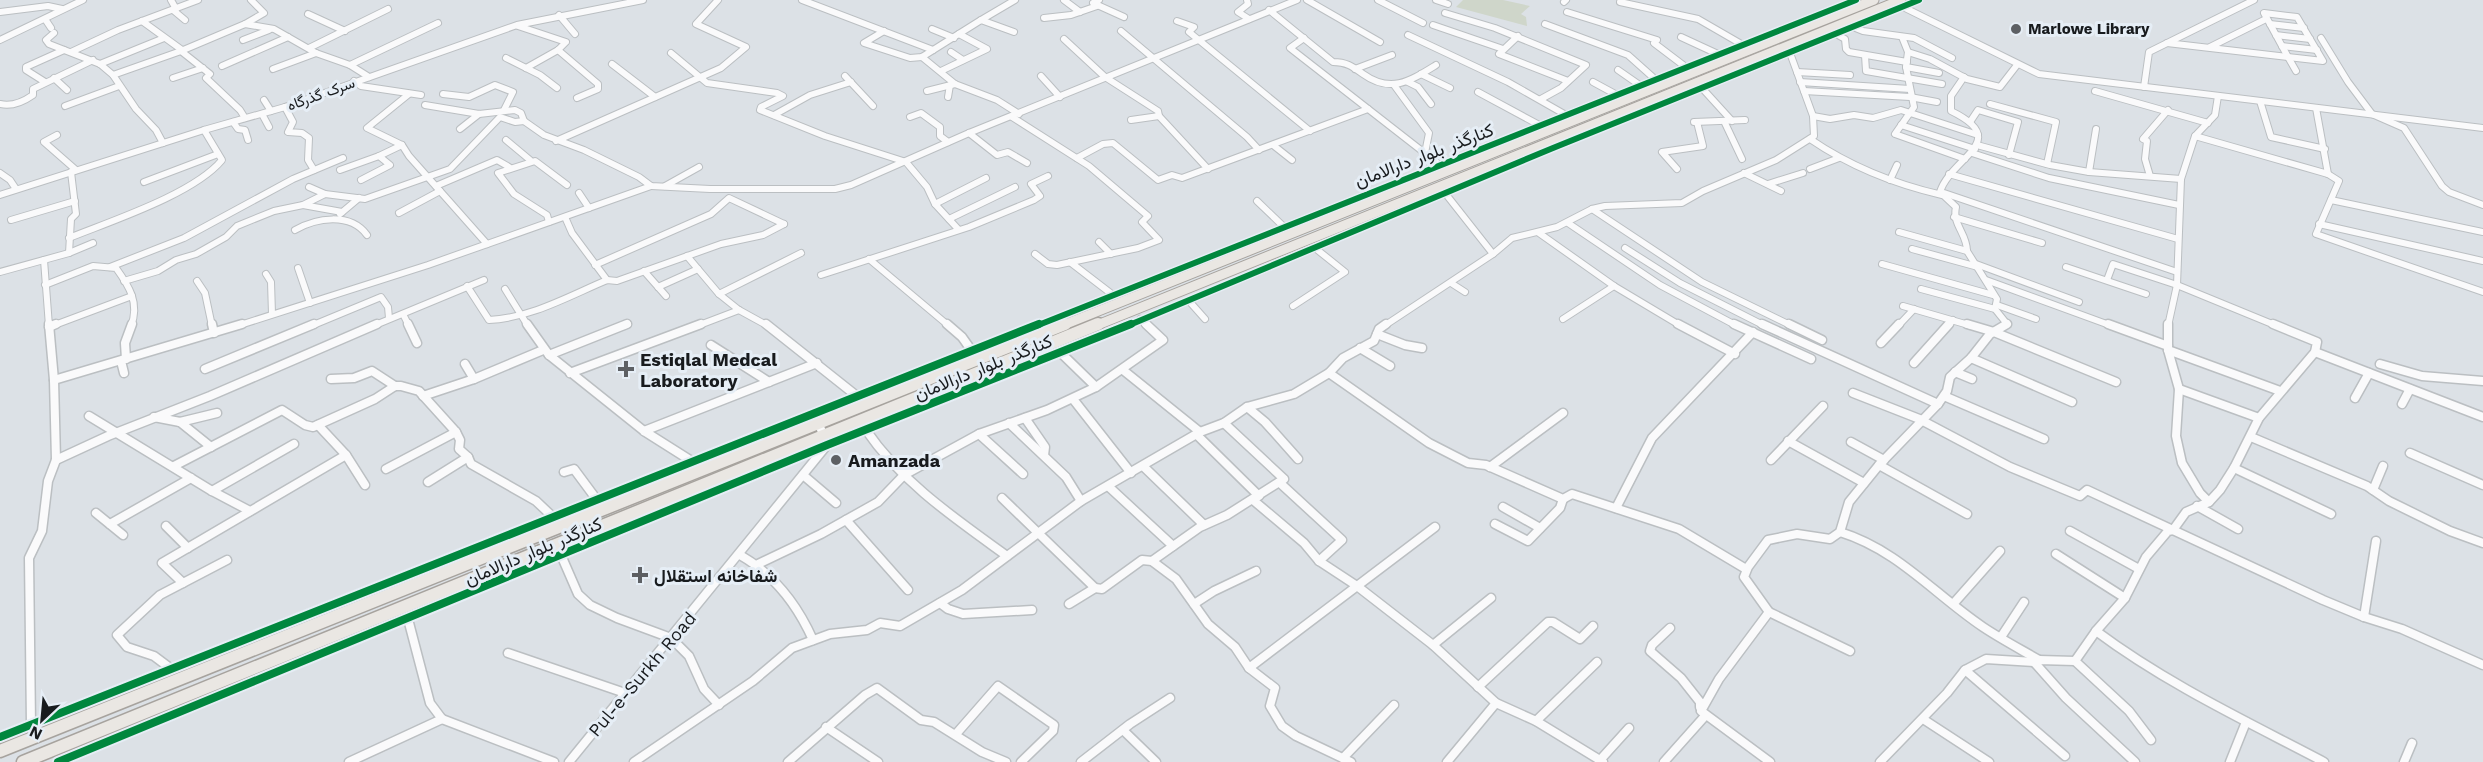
<svg xmlns="http://www.w3.org/2000/svg" width="2483" height="762" font-family="'Work Sans',Vazirmatn,sans-serif">
<rect width="100%" height="100%" fill="#dce1e6"/>
<!-- green -->
<path fill="#cfd6ca" d="M1463 0H1503L1530 6 1521 14 1526 17 1527 26 1456 7Z"/>
<g fill="none" stroke-linecap="round" stroke-linejoin="round">
<defs>
<g id="minor-far1">
<path d="M171 0 176 9"/>
<path d="M802 0 933 50"/>
<path d="M1064 0 1080 12"/>
<path d="M1099 0 1093 3 1124 17"/>
<path d="M1247 0 1248 4 1238 12 1249 19"/>
<path d="M1307 0 1380 42"/>
<path d="M1378 0 1423 23"/>
<path d="M1436 0 1448 4"/>
<path d="M1564 2 1566 0"/>
<path d="M1620 2 1698 19 1743 45"/>
<path d="M1903 7 2039 74 2483 128"/>
<path d="M173 10 185 20"/>
<path d="M1269 10 1333 62C1346 62 1352 66 1363 74 1391 94 1410 81 1436 65"/>
<path d="M0 12 48 6 62 9"/>
<path d="M1567 12 1657 40 1654 43 1687 68"/>
<path d="M1445 13 1495 28 1586 65 1561 88 1541 99"/>
<path d="M2264 13 2297 17 2323 61 2288 57Z"/>
<path d="M308 14 345 31"/>
<path d="M559 15 575 34"/>
<path d="M1044 18 1071 15 1097 6"/>
<path d="M45 19 51 28"/>
<path d="M981 20 1015 0"/>
<path d="M142 21 182 50"/>
<path d="M1177 21 1194 27 1189 32 1310 131"/>
<path d="M245 24 264 13 251 0"/>
<path d="M1545 24 1628 55 1656 80"/>
<path d="M2270 24 2304 28"/>
<path d="M1433 25 1503 49"/>
<path d="M518 26 566 42 558 50 526 68"/>
<path d="M1853 27 1863 31 1914 38 1952 58"/>
<path d="M932 29 954 38"/>
<path d="M884 31 864 43 910 58 922 57 981 20 1014 32"/>
<path d="M1121 31 1247 137 1259 150"/>
<path d="M54 33 46 40 49 44 100 64 113 75 136 109 156 130 163 143"/>
<path d="M1836 34 1845 39 1846 49 1849 52 1907 62"/>
<path d="M1408 35 1508 82 1566 115"/>
<path d="M2276 35 2310 39"/>
<path d="M1518 36 1499 54 1568 81"/>
<path d="M1681 37 1720 55"/>
<path d="M1902 37 1908 52 1906 67 1914 107 1895 134 1965 159"/>
<path d="M1304 38 1290 48 1440 165"/>
<path d="M2321 38 2348 82 2372 114 2404 128 2442 186 2449 192 2483 205"/>
<path d="M1064 39 1105 77 1158 111 1159 116 1208 169"/>
<path d="M0 40 83 0"/>
<path d="M243 40 269 30"/>
<path d="M2167 43 2288 57"/>
<path d="M2282 46 2317 50"/>
<path d="M2210 47 2266 19"/>
<path d="M309 48 388 9"/>
<path d="M558 50 598 84V89L577 98"/>
<path d="M181 51 210 74 206 78 240 110 245 118"/>
<path d="M71 52 118 30 198 0"/>
<path d="M951 52 963 60"/>
<path d="M1908 52 1930 59 1967 79 2000 87 2017 65"/>
<path d="M671 53 707 83 777 93 783 96 761 107 760 110 825 136 906 162 927 187 935 204 958 229"/>
<path d="M1865 55 1866 71 1942 84"/>
<path d="M922 57 955 84 997 100 1019 114"/>
<path d="M2288 57 2296 71"/>
<path d="M506 58 540 75 557 88"/>
<path d="M100 64 164 38"/>
<path d="M612 64 655 97"/>
<path d="M350 65 438 23"/>
<path d="M222 66 288 37"/>
<path d="M1906 67 1939 73"/>
<path d="M273 69 316 53"/>
<path d="M1355 69 1392 55"/>
<path d="M1618 70 1641 86"/>
<path d="M941 71 987 49 959 34"/>
<path d="M1797 72 1850 75"/>
<path d="M1421 74 1450 88"/>
<path d="M113 75 181 51 245 24 274 29 316 53 350 65 369 77"/>
<path d="M845 76 873 106"/>
<path d="M1041 76 1060 97"/>
<path d="M1964 77 1951 96V111C2013 141 1951 157 1940 192L1956 207C1952 225 1967 233 1967 251L1997 299 1995 309"/>
<path d="M54 78 67 90"/>
<path d="M173 78 203 68"/>
<path d="M354 81 361 86 421 95"/>
<path d="M45 82 26 70V67L64 50"/>
<path d="M1408 82 1418 87 1431 104"/>
<path d="M1593 82 1617 95"/>
<path d="M1800 82 1910 89"/>
<path d="M1394 85 1429 133 1425 153"/>
<path d="M2144 87 2149 52 2254 0"/>
<path d="M1702 88 1732 121"/>
<path d="M927 91 955 84"/>
<path d="M1804 91 1910 97 1937 102"/>
<path d="M2095 91 2208 123"/>
<path d="M1478 92 1541 126"/>
<path d="M409 94 367 128 402 145 409 156 487 244"/>
<path d="M443 94 469 97 495 85 513 92 504 110"/>
<path d="M948 97 950 85"/>
<path d="M264 100 271 111"/>
<path d="M2260 101 2271 137 2325 149"/>
<path d="M0 104C12 107 23 102 33 95V89L93 60"/>
<path d="M1990 104 2056 122 2047 164"/>
<path d="M425 105 479 114 515 110 521 113 524 121 544 135 584 150 639 177 651 186 710 189H835L851 185 969 133 1297 0"/>
<path d="M65 106 119 86"/>
<path d="M285 107 293 122 288 132 302 133 309 138 308 160 314 170"/>
<path d="M2316 108 2328 174"/>
<path d="M262 114 269 127"/>
<path d="M774 115 810 95 851 82"/>
<path d="M1813 116 1830 119 1854 115 1873 118 1901 110 1978 135"/>
<path d="M910 117 921 113 940 127V136L948 142"/>
<path d="M1012 117 1089 166 1148 216 1142 222 1159 240 1138 248 1057 265 1048 264 1035 254"/>
<path d="M1131 120 1159 116"/>
<path d="M1724 121 1742 159"/>
<path d="M233 122 238 129 245 130 248 140"/>
<path d="M1694 122 1745 120"/>
<path d="M1970 122 1978 110 2018 122 2009 155"/>
<path d="M1901 125 1975 149"/>
<path d="M460 129 479 114"/>
<path d="M969 133 997 155 1008 152 1027 163"/>
<path d="M57 135 44 142 76 170"/>
<path d="M2195 136 2328 174 2339 181 2316 234 2483 292"/>
<path d="M1810 139C1851 167 1894 184 1942 195"/>
<path d="M506 140 530 160"/>
<path d="M556 141 721 68 746 47 696 24 718 0"/>
<path d="M1273 145 1292 160"/>
<path d="M1977 145 2050 165 2089 172 2181 179"/>
<path d="M1972 153 2049 178 2179 205"/>
<path d="M1077 158 1103 144 1113 143 1158 180 1172 175 1182 178 1368 109"/>
<path d="M1677 169 1662 152 1703 146 1697 122"/>
<path d="M1810 169 1839 158"/>
<path d="M340 170 379 156"/>
<path d="M2089 172 2096 129"/>
<path d="M0 173 10 180 16 189"/>
<path d="M1744 173 1781 191"/>
<path d="M1949 174 2178 239"/>
<path d="M2150 176 2145 159 2147 141 2143 139 2168 110"/>
<path d="M361 180 390 165 379 156 402 145"/>
<path d="M1890 180 1897 165"/>
<path d="M144 182 218 154"/>
<path d="M1768 184 1803 173"/>
<path d="M436 186 497 160 509 167"/>
<path d="M665 186 699 167"/>
<path d="M309 187 325 194"/>
<path d="M579 193 589 208"/>
<path d="M1445 193 1493 254"/>
<path d="M1944 193 2177 272"/>
<path d="M0 195 204 130 285 107 517 25 643 0"/>
<path d="M2331 200 2483 232"/>
<path d="M1257 201 1284 227"/>
<path d="M935 204 986 178"/>
<path d="M303 205 342 212"/>
<path d="M1592 209 1702 282 1792 326"/>
<path d="M399 213 440 191"/>
<path d="M340 214 359 198"/>
<path d="M565 217 572 233 607 280"/>
<path d="M1954 217 2042 243"/>
<path d="M949 219 1015 187"/>
<path d="M11 220 75 201"/>
<path d="M549 222 547 215 514 194 498 173 535 161 567 185"/>
<path d="M1568 223 1660 285 1737 326"/>
<path d="M2319 224 2483 261"/>
<path d="M295 230C316 218 350 212 367 235"/>
<path d="M1899 232 1967 251"/>
<path d="M1539 233 1614 286 1681 326"/>
<path d="M69 238C111 221 194 194 222 160L204 130"/>
<path d="M1099 242 1111 254"/>
<path d="M1625 248 1680 283 1765 326"/>
<path d="M1912 249 1978 267"/>
<path d="M69 253 71 219 76 214 71 172"/>
<path d="M687 256 719 294 739 310 768 326"/>
<path d="M869 259 949 326"/>
<path d="M44 260 49 326"/>
<path d="M1070 262 1113 295"/>
<path d="M1882 264 1993 295"/>
<path d="M1976 264 2079 302"/>
<path d="M595 265 711 214 729 198 784 224"/>
<path d="M110 267 184 238 293 179 343 158"/>
<path d="M2066 267 2146 294"/>
<path d="M298 268 310 303"/>
<path d="M644 271 666 296"/>
<path d="M0 272 69 253 93 243"/>
<path d="M266 274 271 282 272 314"/>
<path d="M821 275 969 227 1034 200 1040 196 1031 184 1048 176"/>
<path d="M1986 280 2112 326"/>
<path d="M2107 280 2113 264 2177 285 2277 326"/>
<path d="M124 281 158 271 176 260 196 254 226 237 237 226 274 211 303 205 325 194 365 199 450 169 500 117 515 122 524 121"/>
<path d="M197 281 205 293 212 326"/>
<path d="M1451 283 1465 292"/>
<path d="M45 285 93 266 116 268C129 286 140 303 131 326"/>
<path d="M467 286 489 320C531 318 569 296 607 280L617 281 721 244 763 235 784 224"/>
<path d="M658 287 698 269"/>
<path d="M505 289 528 326"/>
<path d="M1921 289 1995 309 2007 324 2004 326"/>
<path d="M719 294 801 253"/>
<path d="M1189 301 1205 319"/>
<path d="M1997 305 2036 319"/>
<path d="M1293 306 1345 272 1315 248"/>
<path d="M1903 306 1972 326"/>
<path d="M403 314 409 326"/>
<path d="M1140 319 1147 326"/>
<path d="M1563 319 1614 286"/>
<path d="M52 326 132 296"/>
<path d="M237 326 428 265 651 186"/>
<path d="M311 326 381 297 388 307 389 318"/>
<path d="M373 326 484 280"/>
<path d="M624 326 628 324"/>
<path d="M697 326 739 310"/>
<path d="M1036 326 1856 0"/>
<path d="M1127 326 1553 148 1919 0"/>
<path d="M1384 326 1493 254 1512 238 1557 227 1592 209 1605 206 1682 203 1703 191 1776 160 1814 136 1813 116 1790 53"/>
<path d="M1898 326 1914 309"/>
<path d="M1948 326 1953 320"/>
<path d="M2168 326 2177 285 2181 179 2195 136 2215 115 2218 96"/>
</g>
<g id="minor">
<path d="M212 324 214 333"/>
<path d="M408 324 417 343"/>
<path d="M527 324 549 355 644 431 693 462"/>
<path d="M766 324 858 397"/>
<path d="M947 324 962 337 974 354"/>
<path d="M1678 324 1735 354"/>
<path d="M1734 324 1811 359"/>
<path d="M1762 324 1938 404"/>
<path d="M1789 324 1822 340"/>
<path d="M1967 324 1994 332 2116 382"/>
<path d="M2108 324 2168 346"/>
<path d="M2168 324V350L2179 389 2176 436 2182 463 2200 493 2209 502"/>
<path d="M49 327 56 324"/>
<path d="M1377 334 1405 345 1422 348"/>
<path d="M1881 343 1899 324"/>
<path d="M711 345 769 382"/>
<path d="M1360 348 1390 366"/>
<path d="M2168 350 2280 391"/>
<path d="M2315 352 2483 417"/>
<path d="M1061 353 1096 387"/>
<path d="M549 355 627 324"/>
<path d="M1971 358 2072 402"/>
<path d="M126 359 125 343 132 324"/>
<path d="M121 361 124 373"/>
<path d="M1914 363 1949 324"/>
<path d="M465 364 474 379"/>
<path d="M2380 364 2422 376 2483 381"/>
<path d="M205 369 314 324"/>
<path d="M1123 370 1200 432"/>
<path d="M1955 372 1972 379"/>
<path d="M570 373 701 324"/>
<path d="M1329 373 1429 443 1468 463 1486 465 1563 499 1572 494 1679 529 1746 569"/>
<path d="M331 379 354 378 372 371 395 386"/>
<path d="M54 380 242 324"/>
<path d="M2179 389 2259 418"/>
<path d="M1853 393 1922 420"/>
<path d="M423 396 474 379 543 350"/>
<path d="M1944 396 2044 439"/>
<path d="M2355 398 2369 373"/>
<path d="M1073 399 1131 473"/>
<path d="M2402 404 2410 389"/>
<path d="M1247 407 1265 422 1298 459"/>
<path d="M89 416 212 491 250 511"/>
<path d="M154 417 180 422 211 447"/>
<path d="M1025 418 1045 447 1044 455"/>
<path d="M1921 420 2010 467 2080 496 2087 490 2323 600 2364 617 2402 629 2483 665"/>
<path d="M180 422 217 413"/>
<path d="M1009 423 1066 477 1081 501"/>
<path d="M318 425 346 455 365 485"/>
<path d="M866 430C902 483 956 519 1007 556"/>
<path d="M644 431 817 363"/>
<path d="M979 434 1023 474"/>
<path d="M1197 435 1259 496"/>
<path d="M2251 437 2367 486 2389 501 2450 531 2483 543"/>
<path d="M1788 441 1864 483"/>
<path d="M1851 442 1884 460"/>
<path d="M2410 453 2483 485"/>
<path d="M56 460 108 436 210 396 377 324"/>
<path d="M1771 460 1823 406"/>
<path d="M1879 465 1967 514"/>
<path d="M174 466 282 410 305 425 313 427 375 399 395 386H401L419 391 456 432 460 440 459 449 468 457 471 464 536 501 554 518"/>
<path d="M1143 466 1204 525"/>
<path d="M1490 467 1563 413"/>
<path d="M2234 468 2331 514"/>
<path d="M386 469 456 432"/>
<path d="M564 472 574 469 597 500"/>
<path d="M803 475 836 503"/>
<path d="M428 482 468 457"/>
<path d="M1280 483 1342 540 1319 561"/>
<path d="M1108 486 1173 546"/>
<path d="M2373 490 2383 466"/>
<path d="M212 491 294 444"/>
<path d="M1002 498 1095 588"/>
<path d="M1253 500 1304 543 1319 561 1357 586 1433 645 1496 703 1536 721 1603 762"/>
<path d="M2197 506 2238 529"/>
<path d="M1503 507 1540 528"/>
<path d="M1616 508 1652 438 1753 332"/>
<path d="M96 513 123 535"/>
<path d="M846 520 908 590"/>
<path d="M110 524 191 478"/>
<path d="M1495 524 1528 541 1560 508 1563 499"/>
<path d="M166 526 188 548"/>
<path d="M2070 531 2139 569"/>
<path d="M1840 532C1898 550 1934 594 1983 627 2001 639 2020 649 2039 660"/>
<path d="M2056 554 2125 598"/>
<path d="M561 555 578 594 590 605 617 618 671 638 689 656 704 689 719 705"/>
<path d="M740 555C775 575 797 604 813 640"/>
<path d="M1152 561 1200 527 1227 515 1284 479 1224 423"/>
<path d="M758 564 821 534 878 502 904 475 979 434 1047 410 1096 387 1163 340 1146 324"/>
<path d="M183 583 162 563 346 455"/>
<path d="M940 603 948 609 963 614 1032 610"/>
<path d="M1954 603 2000 551"/>
<path d="M1069 604 1095 588 1102 589 1142 560 1152 561 1176 579 1208 624 1235 647 1249 668 1275 688 1270 706 1282 726 1296 736 1351 762"/>
<path d="M1194 604 1214 591 1256 571"/>
<path d="M1769 612 1850 651"/>
<path d="M2364 617 2376 541"/>
<path d="M408 619 430 703 442 719 554 762"/>
<path d="M1670 628 1652 645 1650 651 1681 678 1700 702V707"/>
<path d="M2096 631C2167 684 2246 721 2324 762"/>
<path d="M2001 637 2024 602"/>
<path d="M1433 645 1491 598"/>
<path d="M508 653 625 693"/>
<path d="M2075 661 2129 711 2151 740"/>
<path d="M2034 662 2066 698 2135 762"/>
<path d="M170 668 154 656 127 647 117 635 160 595 227 560"/>
<path d="M1249 668 1435 527"/>
<path d="M1965 670 2065 756"/>
<path d="M1478 687 1548 622H1553L1580 639 1593 626"/>
<path d="M1923 719 1989 762"/>
<path d="M1536 721 1597 662"/>
<path d="M31 725 29 558 42 531 48 481 56 460 54 380 49 324"/>
<path d="M826 727 878 762"/>
<path d="M1124 731 1156 762"/>
<path d="M956 734 998 686 1054 725 1053 731 1021 762"/>
<path d="M0 737 1039 324"/>
<path d="M1343 758 1394 705"/>
<path d="M1601 759 1629 728"/>
<path d="M58 762 827 445 1131 324"/>
<path d="M349 762 442 719"/>
<path d="M569 762 827 445 817 419"/>
<path d="M634 762 753 681 792 648 830 634 867 630 880 623 900 626 962 590 1081 501 1200 432 1224 423 1247 407 1294 394 1329 373 1343 358 1374 341 1379 329 1386 324"/>
<path d="M788 762 865 695 877 688 921 720 934 722 982 752 1006 762"/>
<path d="M1081 762 1130 724 1170 698"/>
<path d="M1447 762 1496 703"/>
<path d="M1664 762 1705 716"/>
<path d="M1770 762 1701 711 1719 679 1769 612 1744 577 1748 567 1768 540 1797 534 1830 539 1840 532 1849 502 1879 465 1938 404 1947 391 1950 377 1971 358 1990 334 2007 324"/>
<path d="M1880 762 1947 693 1965 670 1986 659 2034 662 2039 660 2075 661 2096 631 2125 598 2146 557 2168 531 2173 530 2186 512 2209 502 2220 490 2234 468 2259 418 2315 352 2317 342 2273 324"/>
<path d="M2230 762 2246 722"/>
<path d="M2404 762 2412 743"/>
</g>
<g id="major-far1">
<path d="M1061 326 1874 0"/>
<path d="M1095 326 1901 0"/>
</g>
<g id="major">
<path d="M0 751 1065 324"/>
<path d="M23 762 1098 324"/>
</g>
</defs>
<!-- minor-far1 casing -->
<use href="#minor-far1" stroke="#bbbfc2" stroke-width="8"/>
<!-- minor casing -->
<use href="#minor" stroke="#bbbfc2" stroke-width="11"/>
<!-- major-far1 casing -->
<use href="#major-far1" stroke="#a7a39e" stroke-width="11"/>
<!-- major casing -->
<use href="#major" stroke="#a7a39e" stroke-width="15"/>
<!-- minor-far1 -->
<use href="#minor-far1" stroke="#fafafb" stroke-width="6"/>
<!-- minor -->
<use href="#minor" stroke="#fafafb" stroke-width="8"/>
<!-- major-far1 -->
<use href="#major-far1" stroke="#eae7e3" stroke-width="9"/>
<!-- major -->
<use href="#major" stroke="#eae7e3" stroke-width="12"/>
<defs>
<g id="cycleway-far1">
<path d="M1036 326 1856 0"/>
<path d="M1127 326 1553 148 1919 0"/>
</g>
<g id="cycleway">
<path d="M0 737 1039 324"/>
<path d="M58 762 827 445 1131 324"/>
</g>
</defs>
<!-- cycleway-far1 casing -->
<use href="#cycleway-far1" stroke="#e6eef6" stroke-width="9"/>
<!-- cycleway casing -->
<use href="#cycleway" stroke="#e6eef6" stroke-width="12"/>
<!-- cycleway-far1 -->
<use href="#cycleway-far1" stroke="#00873e" stroke-width="6"/>
<!-- cycleway -->
<use href="#cycleway" stroke="#00873e" stroke-width="8"/>
</g>
<!-- markers -->
<g fill="#5d6064" stroke="#e6eef6" stroke-width="2">
<circle cx="2016" cy="29" r="6"/>
<path d="M623 360h6v6h6v6h-6v6h-6v-6h-6v-6h6z"/>
<circle cx="836" cy="460" r="6"/>
<path d="M637 566h6v6h6v6h-6v6h-6v-6h-6v-6h6z"/>
</g>
<g text-anchor="middle" dominant-baseline="central" stroke-width="6" stroke-linejoin="round" paint-order="stroke">
<!-- far-poi labels -->
<g font-size="15" font-weight="bold" fill="#181b1e" stroke="#e6eef6" text-anchor="start">
<text x="2028" y="29">Marlowe Library</text>
</g>
<!-- far-street labels -->
<g font-size="15" fill="#181b1e" stroke="#e6eef6">
<text transform="translate(321 94) rotate(-20)">سرک گذرگاه</text>
</g>
<!-- street labels -->
<g font-size="18" fill="#181b1e" stroke="#e6eef6">
<text transform="translate(1424 155) rotate(-21)">کنارگذر بلوار دارالامان</text>
<text transform="translate(983 367) rotate(-22)">کنارگذر بلوار دارالامان</text>
<text transform="translate(533 551) rotate(-23)">کنارگذر بلوار دارالامان</text>
<text transform="translate(642 674) rotate(-50)">Pul-e-Surkh Road</text>
</g>
<!-- poi labels -->
<g font-size="18" font-weight="bold" fill="#181b1e" stroke="#e6eef6" text-anchor="start">
<text x="640" y="359">Estiqlal Medcal<tspan x="640" dy="21">Laboratory</tspan></text>
<text x="848" y="460">Amanzada</text>
<text x="654" y="575">شفاخانه استقلال</text>
</g>
</g>
<!-- north arrow -->
<g transform="translate(42 720) rotate(206)" stroke="#e6eef6" stroke-width="4.5" paint-order="stroke">
<path d="M0-4.5L10 22L0 15L-10 22Z" fill="#181b1e"/>
<text y="-9" font-size="16" font-weight="bold" text-anchor="middle" fill="#181b1e">N</text>
</g>
</svg>
